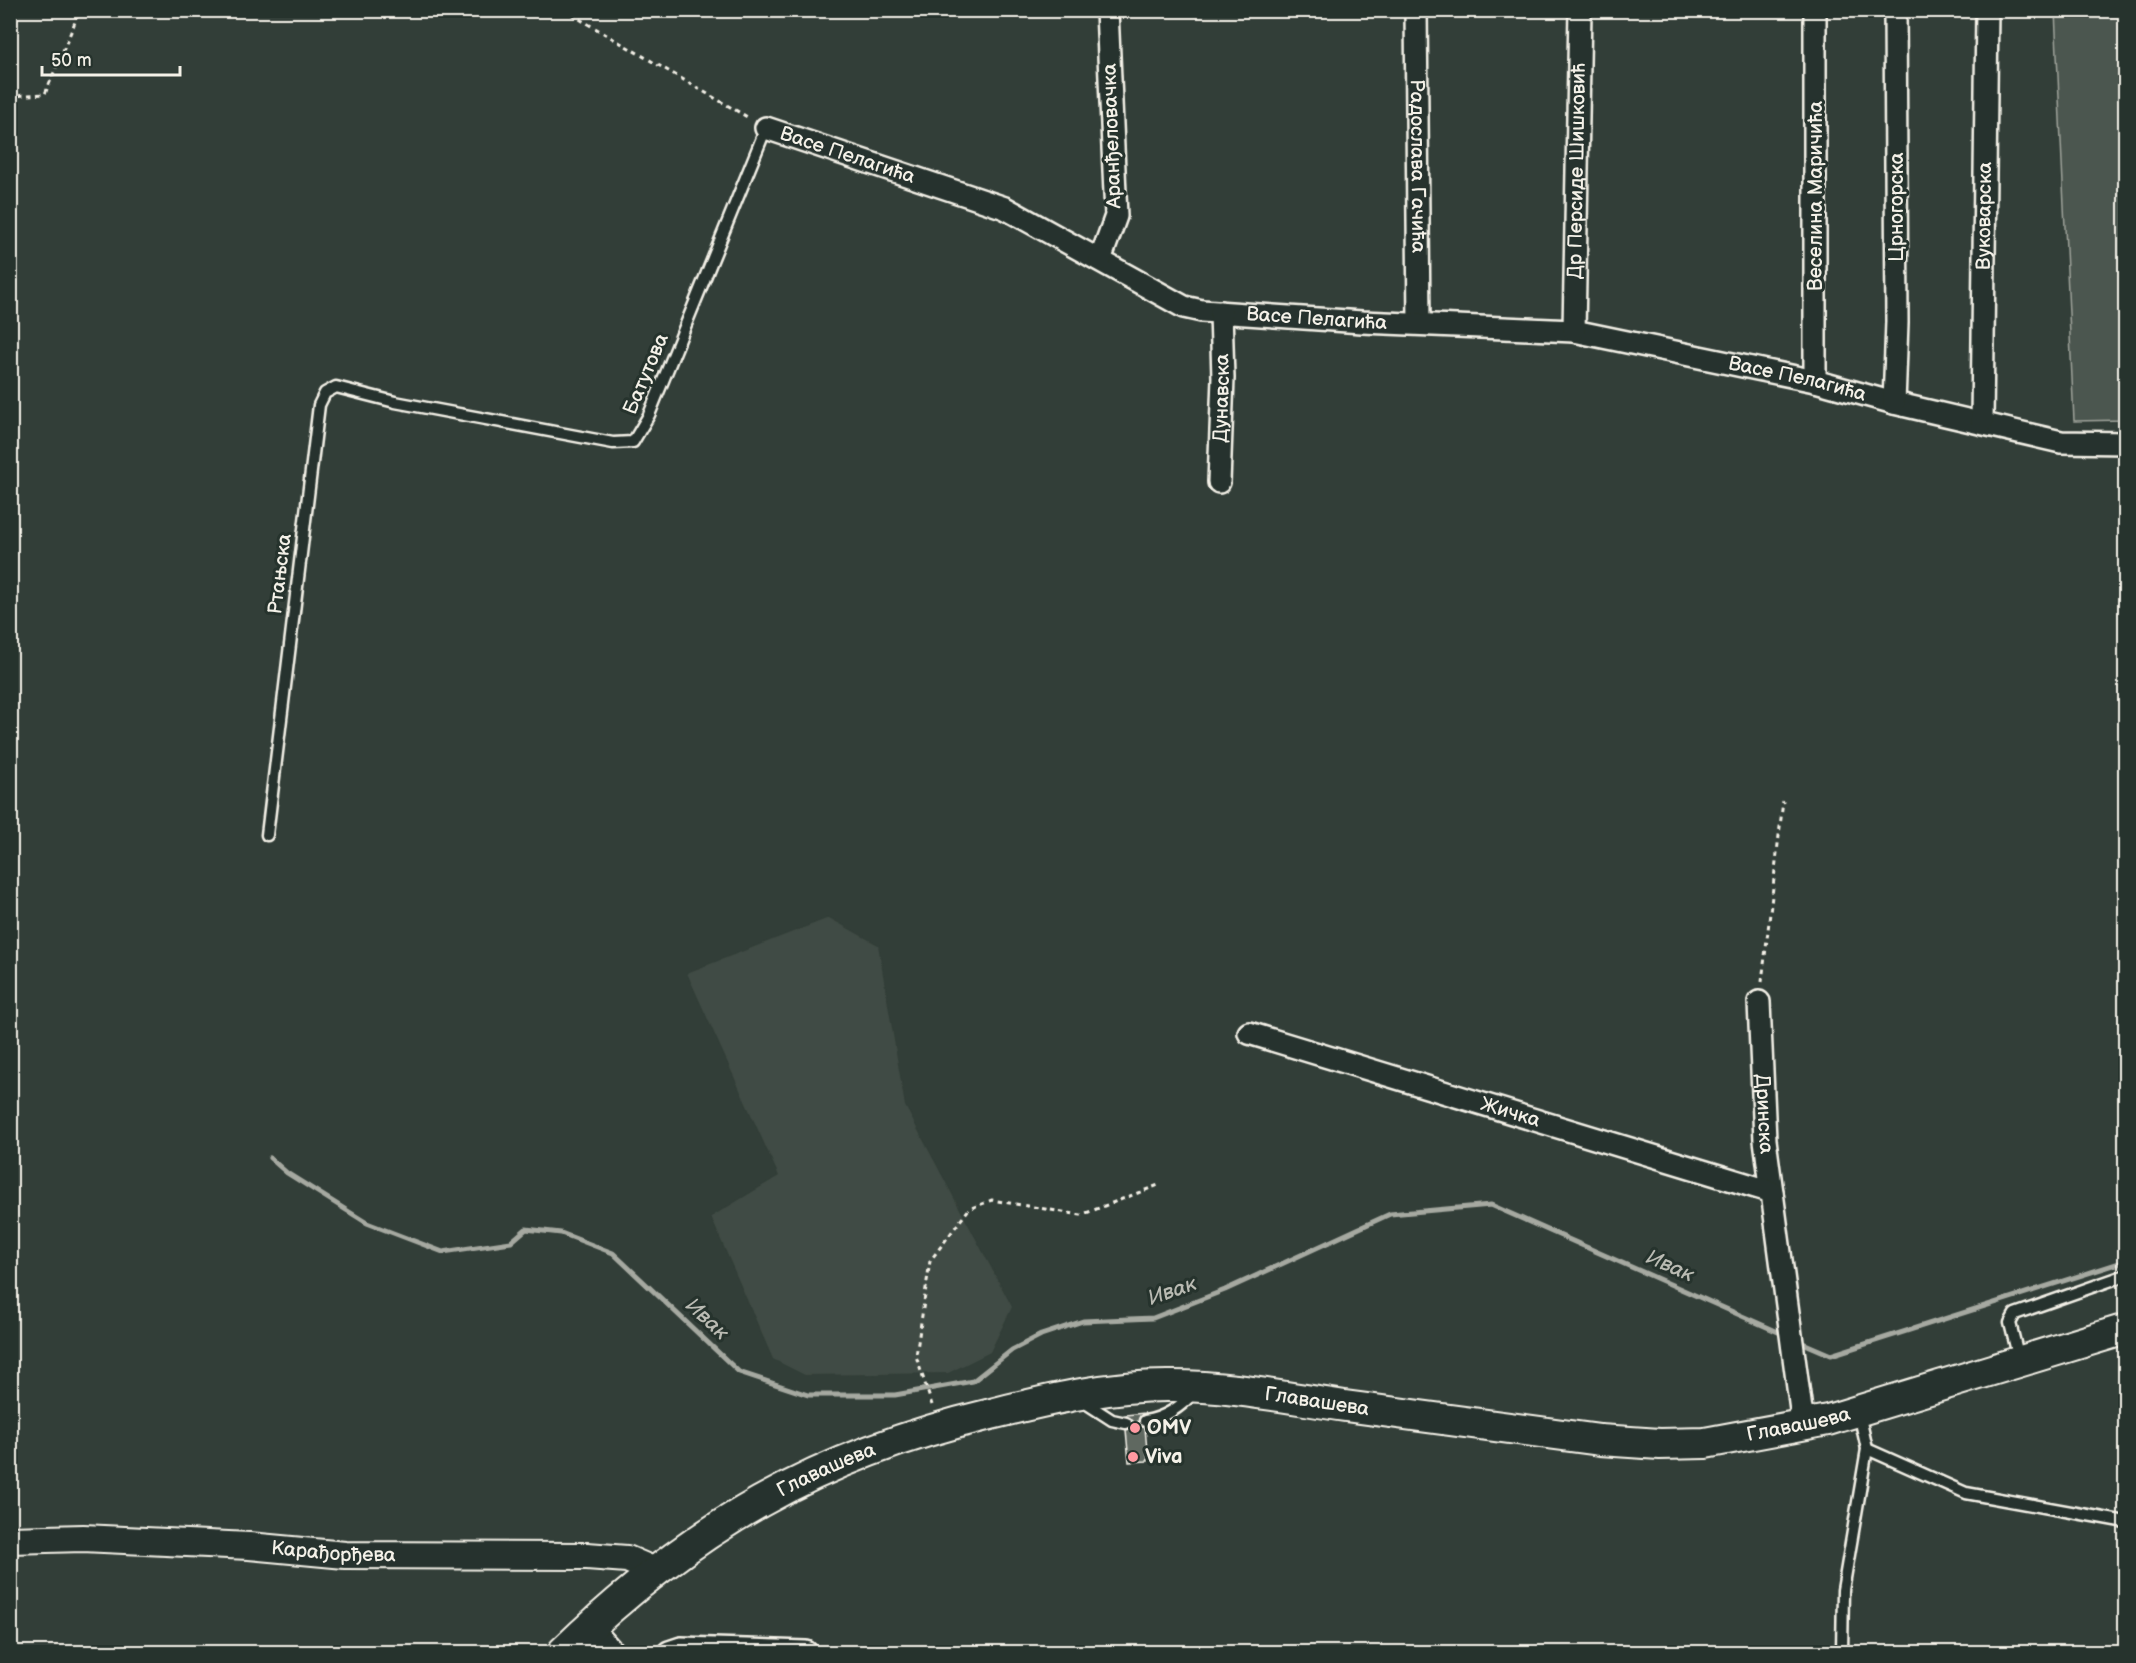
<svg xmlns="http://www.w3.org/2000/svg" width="2136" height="1663" font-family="'Balsamiq Sans',sans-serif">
<rect width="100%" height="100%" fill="#323e38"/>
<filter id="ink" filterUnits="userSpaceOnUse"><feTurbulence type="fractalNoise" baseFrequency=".0167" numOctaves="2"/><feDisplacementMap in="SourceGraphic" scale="12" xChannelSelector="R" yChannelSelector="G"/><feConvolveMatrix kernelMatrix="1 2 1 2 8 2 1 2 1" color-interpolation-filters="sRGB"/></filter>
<g filter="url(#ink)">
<!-- built -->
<path fill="#404b44" d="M829 918 878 945 905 1106 1012 1307 990 1352 948 1373 805 1375 773 1359 711 1217 779 1176 687 973Z"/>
<!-- green -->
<path fill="#4c564f" stroke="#a0a49c" stroke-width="1.5" d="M2055 11H2125V420L2074 421Z"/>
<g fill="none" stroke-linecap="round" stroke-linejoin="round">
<!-- stream -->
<g stroke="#a6a9a1" stroke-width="5">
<path d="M270 1158 287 1173 367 1223 443 1252 511 1242 526 1229 561 1233 613 1253 739 1372 808 1395H895L973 1381 1012 1350 1041 1335 1083 1321 1153 1318 1225 1290 1390 1214 1491 1205 1785 1335"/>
<path d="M1796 1340 1831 1355 2126 1261"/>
</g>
</g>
<!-- building -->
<path fill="#5f6861" stroke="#f4f1e8" stroke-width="1.5" d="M1145 1413 1140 1416 1138 1422 1145 1428 1148 1461 1129 1462 1126 1430 1132 1428 1133 1421 1125 1415Z"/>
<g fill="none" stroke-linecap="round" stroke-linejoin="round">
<defs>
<g id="service">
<path d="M267 835 319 405 325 393 336 387 395 402 613 443 633 442 649 415 766 128"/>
<path d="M2019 1359 2010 1323 2015 1314 2126 1275"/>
<path d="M1081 1400 1112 1420 1126 1423"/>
<path d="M1145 1421C1165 1418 1182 1406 1195 1391"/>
<path d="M1867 1449 1966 1493 2126 1522"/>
<path d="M1842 1652 1843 1590 1867 1449 1859 1413"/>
</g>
<g id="minor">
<path id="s1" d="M1416 10 1419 323"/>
<path d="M1815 10V381"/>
<path id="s2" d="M766 128 1005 208 1184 307 1202 311 1362 322 1574 331 1815 381 1894 403 2061 442 2126 443"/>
<path d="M1100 260 1116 216 1107 10"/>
<path id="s3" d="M1574 331 1580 10"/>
<path d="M1894 403 1897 322 1895 10"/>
<path id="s4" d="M1982 422 1987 10"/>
<path id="s5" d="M1219 482 1223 378 1221 312"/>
<path id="s6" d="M1759 1002 1765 1140 1803 1425"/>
<path id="s7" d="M1249 1033 1772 1192"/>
<path d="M590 1626 613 1652"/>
<path d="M669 1652 681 1648 806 1652"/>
</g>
<g id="tertiary">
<path id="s8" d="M10 1540 83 1538 249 1546 345 1555 587 1556 627 1559 655 1571"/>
</g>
<g id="secondary">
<path id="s9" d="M563 1652C691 1528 818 1455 991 1414 1051 1399 1111 1385 1173 1386 1231 1386 1288 1398 1345 1406 1430 1418 1515 1429 1600 1440L1660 1444 1705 1443 1828 1420 2126 1329"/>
</g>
</defs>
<!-- service casing -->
<use href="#service" stroke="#f4f1e8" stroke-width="15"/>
<!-- minor casing -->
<use href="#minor" stroke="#f4f1e8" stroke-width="26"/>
<!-- tertiary casing -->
<use href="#tertiary" stroke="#f4f1e8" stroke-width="30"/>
<!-- secondary casing -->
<use href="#secondary" stroke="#f4f1e8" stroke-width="34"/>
<!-- path -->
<g stroke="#f4f1e8" stroke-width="3" stroke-dasharray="4.5 4.5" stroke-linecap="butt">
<path d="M564 10 749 118"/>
<path d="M10 96 45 94 80 10"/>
<path d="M1762 982 1783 801"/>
<path d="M932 1405 916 1356 930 1261 969 1209 992 1200 1081 1215 1161 1184"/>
</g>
<!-- service -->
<use href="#service" stroke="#26332d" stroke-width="10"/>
<!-- minor -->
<use href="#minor" stroke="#26332d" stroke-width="21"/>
<!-- tertiary -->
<use href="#tertiary" stroke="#26332d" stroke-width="26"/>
<!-- secondary -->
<use href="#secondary" stroke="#26332d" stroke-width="30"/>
</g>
</g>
<!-- markers -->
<g fill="#ff9aa2" stroke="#26332d" stroke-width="2">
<circle cx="1135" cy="1428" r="6"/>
<circle cx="1133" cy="1457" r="6"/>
</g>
<g text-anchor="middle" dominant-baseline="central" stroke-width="6" stroke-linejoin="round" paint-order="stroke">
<!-- street labels -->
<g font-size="20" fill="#f4f1e8" stroke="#26332d">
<text transform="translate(1112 136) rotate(-92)">Аранђеловачка</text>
<text stroke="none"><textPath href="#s2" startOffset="86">Васе Пелагића</textPath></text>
<text stroke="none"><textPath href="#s1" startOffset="156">Радослава Гачића</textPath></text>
<text stroke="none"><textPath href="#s3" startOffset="160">Др Персиде Шишковић</textPath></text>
<text transform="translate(1816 196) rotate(-90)">Веселина Маричића</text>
<text transform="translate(1897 207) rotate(-90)">Црногорска</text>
<text stroke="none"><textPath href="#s4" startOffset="206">Вуковарска</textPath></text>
<text stroke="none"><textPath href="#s2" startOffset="590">Васе Пелагића</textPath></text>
<text transform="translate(646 374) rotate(-67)">Батутова</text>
<text stroke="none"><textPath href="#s2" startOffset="1076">Васе Пелагића</textPath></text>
<text stroke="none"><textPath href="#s5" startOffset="84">Дунавска</textPath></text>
<text transform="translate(280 574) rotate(-83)">Ртањска</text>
<text stroke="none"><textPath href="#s7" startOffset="273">Жичка</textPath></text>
<text stroke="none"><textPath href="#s6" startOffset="112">Дринска</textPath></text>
<text stroke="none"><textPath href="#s9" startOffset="826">Главашева</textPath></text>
<text stroke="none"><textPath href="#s9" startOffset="1312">Главашева</textPath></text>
<text stroke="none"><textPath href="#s9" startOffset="322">Главашева</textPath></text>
<text stroke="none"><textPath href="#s8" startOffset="324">Карађорђева</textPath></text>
</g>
<!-- poi labels -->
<g font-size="20" font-weight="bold" fill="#f4f1e8" stroke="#26332d" text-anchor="start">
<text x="1147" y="1428">OMV</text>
<text x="1145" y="1457">Viva</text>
</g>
<!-- water labels -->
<g font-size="21" font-style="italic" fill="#babbb3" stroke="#26332d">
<text transform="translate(1670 1266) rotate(24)">Ивак</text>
<text transform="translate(1172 1291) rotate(-19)">Ивак</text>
<text transform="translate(707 1319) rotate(43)">Ивак</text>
</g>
</g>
<!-- margin -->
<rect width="2136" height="1663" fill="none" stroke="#26332d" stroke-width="36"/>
<rect x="18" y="18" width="2100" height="1627" fill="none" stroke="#f4f1e8" stroke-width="2" filter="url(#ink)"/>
<!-- scale -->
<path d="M42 66v9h138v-9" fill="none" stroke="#f4f1e8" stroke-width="3"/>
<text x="51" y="66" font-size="18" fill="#f4f1e8" stroke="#26332d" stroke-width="4.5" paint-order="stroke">50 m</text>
</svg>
